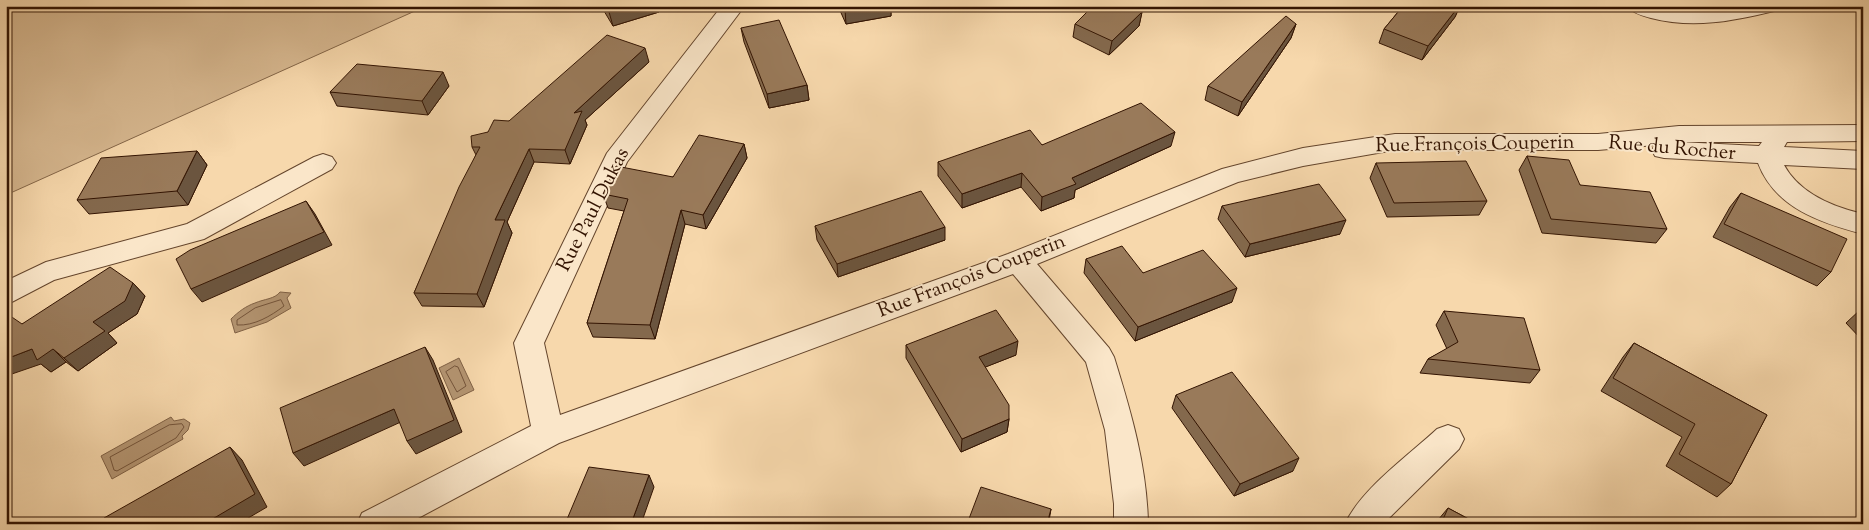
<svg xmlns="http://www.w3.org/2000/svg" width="1869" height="530" font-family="'Sorts Mill Goudy',serif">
<rect width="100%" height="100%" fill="#f7d8ac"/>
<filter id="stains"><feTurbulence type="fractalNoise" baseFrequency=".004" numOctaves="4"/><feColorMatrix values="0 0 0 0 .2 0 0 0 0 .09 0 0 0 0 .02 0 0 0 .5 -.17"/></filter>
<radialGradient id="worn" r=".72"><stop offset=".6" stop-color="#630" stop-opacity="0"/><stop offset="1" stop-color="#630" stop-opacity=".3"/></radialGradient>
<!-- green -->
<path fill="#d6b78f" stroke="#846648" d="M6 6H426L6 195Z"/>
<!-- water -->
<g fill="#b49572" stroke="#806145">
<path d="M280 292 291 293 287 298 291 308 267 322 235 333 231 319C238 312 246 306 255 303 264 299 275 299 280 292Z"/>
<path d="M459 358 474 390 453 400 439 368Z"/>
<path d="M171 417 174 421 184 419 190 423 188 430 182 436 183 439 112 479 101 456Z"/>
</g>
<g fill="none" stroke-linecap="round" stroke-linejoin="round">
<!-- shore -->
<g stroke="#74543a" stroke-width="1">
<path d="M281 300 284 306C271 316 254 326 237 325V320L255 308Z"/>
<path d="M455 366 458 367 466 386 457 392 446 372Z"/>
<path d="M182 424 184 427 176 438 117 471 114 470 110 457 169 425Z"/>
</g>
<defs>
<g id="street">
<path d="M732 6 737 7 740 12 627 162 544 343 560 415 1008 254 1222 169 1303 148 1395 134H1598L1679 126 1863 125V141L1787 142 1784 147 1863 151V169L1784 165C1799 193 1833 207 1863 214V234C1821 223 1775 208 1758 163L1664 158 1655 156 1652 150 1655 145 1598 150H1395L1303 166 1238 182 1037 264 1109 348 1114 357C1131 412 1147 466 1148 524H1114V504L1105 430 1086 362 1013 274 559 443 407 524H357L362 513 531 426 514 343 607 153 721 7ZM1679 142H1762L1759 146Z"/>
<path d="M1627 6H1657L1685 11 1734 6H1777L1774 11C1733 21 1693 29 1651 18 1643 16 1632 13 1627 6Z"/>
<path d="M323 154 332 157 336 163 332 169 204 239 54 280 6 305V281L46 262 187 224 314 157Z"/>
<path d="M1448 425 1459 429 1464 439 1459 449 1383 524H1345C1362 488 1408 456 1437 429Z"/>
</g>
</defs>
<!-- street casing -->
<use href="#street" stroke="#64452c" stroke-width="2"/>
<!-- street -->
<use href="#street" fill="#fae6c9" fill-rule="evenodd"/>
</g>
<!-- wall -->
<g fill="#84694d" stroke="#331402">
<path d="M601 6H658L659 12 613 26Z"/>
<path d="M838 6H891V16L846 24Z"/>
<path d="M1403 6H1460L1455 17 1422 60 1379 43 1384 29Z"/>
<path d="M1142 12 1139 26 1109 55 1073 37 1075 24Z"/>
<path d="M1296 24 1291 38 1238 116 1205 100 1208 86Z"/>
<path d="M741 28 807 85 809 100 769 108 744 42Z"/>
<path d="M649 62 585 120 587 125 570 164 534 162 507 222 512 233 484 307 422 306 414 293 476 155 472 147 488 132 509 121Z"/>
<path d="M449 86 428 115 337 106 330 92Z"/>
<path d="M744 144 747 158 706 229 685 224 655 339 593 337 587 323 624 211 608 208 603 194 673 177Z"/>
<path d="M1042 145 1171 146 1075 190 1074 198 1041 211 1021 187 962 208 938 176V162Z"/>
<path d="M197 151 207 165 188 205 89 214 77 200Z"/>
<path d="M1527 156 1580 185 1667 229 1656 243 1542 233 1519 170Z"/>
<path d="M1376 163 1487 201 1479 215 1387 217 1370 178Z"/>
<path d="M1741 193 1831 272 1817 286 1713 237 1730 207Z"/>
<path d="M1222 206 1340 234 1245 257 1218 219Z"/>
<path d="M815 226 945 240 838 277 817 240Z"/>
<path d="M1086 259 1143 273 1232 302 1135 341 1084 273Z"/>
<path d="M133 283 145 296 137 314 108 333 117 343 78 371 66 362 51 372 41 364 22 324Z"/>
<path d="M1861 309H1863V341L1846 323Z"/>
<path d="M1444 311 1540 370 1530 383 1420 373 1428 359 1447 349 1436 325Z"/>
<path d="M1634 343 1767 415 1731 484 1717 497 1666 466 1682 437 1601 391 1623 357Z"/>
<path d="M906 345 1016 355 985 367 1009 419 1007 432 961 452 906 358Z"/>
<path d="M1176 395 1293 471 1234 496 1172 408Z"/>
<path d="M1448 508 1478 524H1437L1438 520Z"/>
</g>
<!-- shaded-wall -->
<g fill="#6b553f" stroke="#331402">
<path d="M627 6H658L659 12 613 26 609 12Z"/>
<path d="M864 6H891V16L846 24 845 10Z"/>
<path d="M1459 6H1460L1455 17 1422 60 1428 46Z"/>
<path d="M1142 12 1139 26 1109 55 1112 41Z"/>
<path d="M1296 24 1291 38 1238 116 1242 102Z"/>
<path d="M645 48 649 62 585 120 587 125 570 164 565 150 574 113Z"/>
<path d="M443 72 449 86 428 115 422 101Z"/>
<path d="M807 85 809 100 769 108 767 94Z"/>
<path d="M1175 132 1171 146 1075 190 1074 198 1041 211 1042 197 1072 178Z"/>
<path d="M744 144 747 158 706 229 703 215Z"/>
<path d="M529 149 534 162 507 222 512 233 484 307 477 294 495 220Z"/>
<path d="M197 151 207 165 188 205 177 191Z"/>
<path d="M1022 173 1021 187 962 208V194Z"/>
<path d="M306 201 315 214 332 245 202 302 191 289Z"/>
<path d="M681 210 685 224 655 339 650 325Z"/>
<path d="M1346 220 1340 234 1245 257 1250 244Z"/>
<path d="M945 227V240L838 277 837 264Z"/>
<path d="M133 283 145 296 137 314 108 333 117 343 78 371 64 358 93 322Z"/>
<path d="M1237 288 1232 302 1135 341 1138 327Z"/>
<path d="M1018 341 1016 355 978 370 979 357Z"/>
<path d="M425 347 433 360 462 432 416 454 407 441Z"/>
<path d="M32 349H53L66 362 51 372 41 364 6 376V359Z"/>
<path d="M394 409 403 421 304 466 293 453Z"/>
<path d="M1009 419 1007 432 961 452 962 439Z"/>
<path d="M230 447 242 460 267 507 238 524H204Z"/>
<path d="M1299 458 1293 471 1234 496 1240 484Z"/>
<path d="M649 475 654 487 641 524H631Z"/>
<path d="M1051 509 1049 521 1048 524H1047Z"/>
</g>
<!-- building -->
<g fill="#997a5a" stroke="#331402">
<path d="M605 6H627L609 12Z"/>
<path d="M843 6H864L845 10Z"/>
<path d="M1093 6H1128L1142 12 1112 41 1075 24Z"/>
<path d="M1403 6H1459L1428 46 1384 29Z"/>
<path d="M1286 16 1296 24 1242 102 1208 86Z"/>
<path d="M779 20 807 85 767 94 741 28Z"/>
<path d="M607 35 645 48 574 113 582 111 565 150 529 149 495 220H505L477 294 414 293 459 187 480 147H472L471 136 488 132 494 120 509 121Z"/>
<path d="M357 64 443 72 422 101 330 92Z"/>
<path d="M1141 103 1175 132 1072 178 1076 184 1042 197 1022 173 962 194 938 162 1030 130 1042 145Z"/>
<path d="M699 135 744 144 703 215 681 210 650 325 587 323 628 199 603 194 616 166 673 177Z"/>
<path d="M197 151 177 191 77 200 101 158Z"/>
<path d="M1527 156 1569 160 1580 185 1650 192 1667 229 1551 219Z"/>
<path d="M1466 161 1487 201 1394 203 1376 163Z"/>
<path d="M1319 184 1346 220 1250 244 1222 206Z"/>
<path d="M921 191 945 227 837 264 815 226Z"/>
<path d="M1741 193 1847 239 1831 272 1724 224Z"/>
<path d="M306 201 324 232 191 289 176 259 190 250Z"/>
<path d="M1122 246 1143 273 1203 250 1237 288 1138 327 1086 259Z"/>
<path d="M110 267 133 283 125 301 93 322 105 331 64 358 53 349 37 360 32 349 6 359V313L22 324Z"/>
<path d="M996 310 1018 341 979 357 1009 405V419L962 439 906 345Z"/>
<path d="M1444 311 1524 318 1540 370 1428 359 1458 342Z"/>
<path d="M1634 343 1767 415 1731 484 1679 454 1695 424 1613 378Z"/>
<path d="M425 347 454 420 407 441 394 409 293 453 280 408Z"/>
<path d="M1232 372 1299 458 1240 484 1176 395Z"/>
<path d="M230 447 255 494 204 524H106L104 518Z"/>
<path d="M589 467 649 475 631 524H565Z"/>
<path d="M981 487 1051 509 1047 524H967Z"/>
<path d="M1448 508 1478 524H1441Z"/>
<path d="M45 521V524H39Z"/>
</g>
<g text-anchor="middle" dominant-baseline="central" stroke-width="4" stroke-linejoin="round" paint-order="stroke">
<!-- street labels -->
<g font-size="20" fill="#331402" stroke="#fae6c9">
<text transform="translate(1475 145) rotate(-1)">Rue François Couperin</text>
<text transform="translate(1672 149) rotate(5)">Rue du Rocher</text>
<text transform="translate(594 210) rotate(-63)">Rue Paul Dukas</text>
<text transform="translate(972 277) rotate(-21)">Rue François Couperin</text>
</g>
</g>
<!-- margin -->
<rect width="1869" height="530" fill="none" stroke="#f7d8ac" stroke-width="25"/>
<rect x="8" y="8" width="1854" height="515" fill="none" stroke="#331402" stroke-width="2.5"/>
<rect x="12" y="12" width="1844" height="505" fill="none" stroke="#331402"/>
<rect width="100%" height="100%" filter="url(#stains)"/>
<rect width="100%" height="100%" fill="url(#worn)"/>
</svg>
